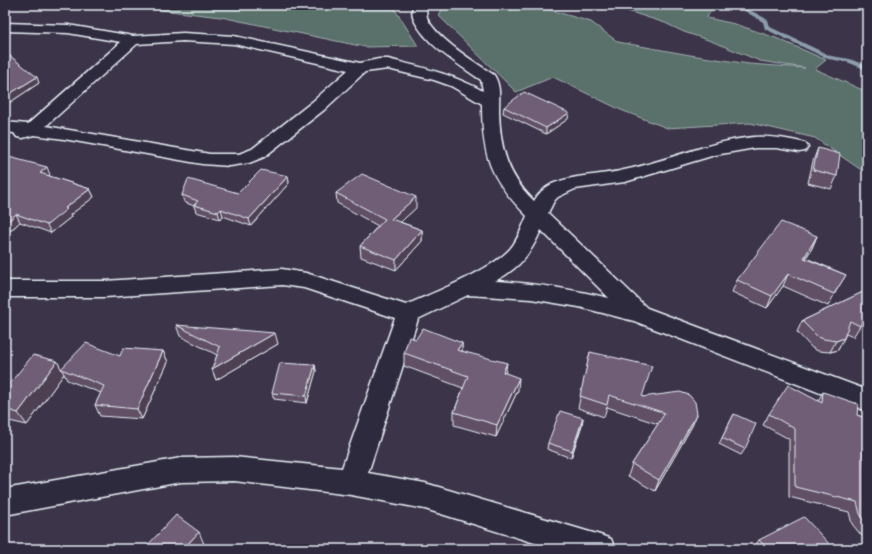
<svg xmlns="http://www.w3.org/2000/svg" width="872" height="554" font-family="Delius,sans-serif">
<rect width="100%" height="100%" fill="#3c3448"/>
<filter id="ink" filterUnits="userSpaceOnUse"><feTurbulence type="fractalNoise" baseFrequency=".025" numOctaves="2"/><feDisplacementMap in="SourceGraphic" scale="8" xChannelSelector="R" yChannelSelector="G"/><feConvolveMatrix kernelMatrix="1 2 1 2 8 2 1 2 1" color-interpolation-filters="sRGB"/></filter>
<g filter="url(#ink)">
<!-- green -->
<g fill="#5a706a" stroke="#a1b0b1">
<path d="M144 5H386L394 8 418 46 365 47 221 17 144 8Z"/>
<path d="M444 5H533L591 22 618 42 690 55 749 64 805 68 760 61 711 41 684 32 665 23 609 5H706L717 9 709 13 707 18 735 24 776 38 826 60 815 69 867 92V174L815 138 750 123 667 128 621 110 553 77 516 92 439 16Z"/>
</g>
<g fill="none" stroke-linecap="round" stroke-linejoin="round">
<!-- stream -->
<path fill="#8c9eac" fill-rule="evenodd" d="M726 5C743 5 754 12 768 20L770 27 831 56 850 59 867 66V70L847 62 828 59 765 29 763 22 743 10Z"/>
<defs>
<path id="minor" d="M413 5H427C426 10 426 16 428 20 439 40 475 62 494 75 501 86 499 98 499 111 500 148 507 175 534 201 539 193 544 188 552 184 575 174 600 176 624 170 668 161 709 141 754 137 771 136 789 139 805 143L808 147 805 151 799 152 777 148H755L715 155 625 182 575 189 558 197 554 201 548 213 647 308 867 390V411L634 321 579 307 531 299 468 295 418 319 368 473 425 483 600 535 611 539 615 549H554L425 509 351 495 234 481 181 482 5 515V489L181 458 234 457 342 468 395 318 304 288 282 285 105 297H5V281H105L282 269 306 273 406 305C435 292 490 271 510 249 518 240 522 227 527 216 490 179 482 156 482 104L451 86 434 80 388 69 365 72 324 110 264 157 249 163 230 166 202 164 64 139 34 135 23 138 17 137 14 133 5 132V122L28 124 121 42 68 33 5 31V23L68 25 133 36 183 33 234 36 360 63 379 59H388C424 68 450 73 483 91L481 80C458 64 427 46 414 20 412 16 412 10 413 5ZM183 41 234 44 348 70 312 102 252 149 239 154H210L46 126 137 44ZM541 230 609 298C571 289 534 283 495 281 518 269 531 254 541 230Z"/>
</defs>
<!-- minor casing -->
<use href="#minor" stroke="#e8f1f8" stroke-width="3"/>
<!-- minor -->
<use href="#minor" fill="#2f2a3d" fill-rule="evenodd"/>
</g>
<!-- wall -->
<g fill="#605065" stroke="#e8f1f8">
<path d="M5 52 39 83 9 103 5 102Z"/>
<path d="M504 107 568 119 546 134 503 113Z"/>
<path d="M818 148 837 176 831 189 808 183 813 161Z"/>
<path d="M5 156 50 175 49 176 90 189 94 197 70 215 71 217 51 233 20 222 10 231 5 230Z"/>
<path d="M288 176 289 183 251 226 223 216 220 219 196 212 194 206 184 202 182 195 238 193Z"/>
<path d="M336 193 416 208 400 222 422 230V241L396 270 361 257 360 246 378 226 337 203Z"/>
<path d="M817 236 812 248 806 258 846 275 839 286 828 306 783 286 767 308 732 292 737 280Z"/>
<path d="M867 290 860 326 853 337 846 334 838 350 830 352 818 351 812 348 797 332 802 321Z"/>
<path d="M176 325 278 344 216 380 212 369 217 355 180 336Z"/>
<path d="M416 339 462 343V351L506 373 518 390 496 437 454 425V412L463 388 404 366V353Z"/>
<path d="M163 351 168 362 142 419 100 416 95 405 101 393 67 380 64 374 27 425 5 420V389L57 361 61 369 120 356Z"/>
<path d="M590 352 643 397 697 414 692 426 655 491 628 476 632 464 658 424 607 407 604 417 578 408Z"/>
<path d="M315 365 316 371 307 403 274 399 272 393Z"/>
<path d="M823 392 857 415 867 419V458L864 457 867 485V538L861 535 852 524 849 512 789 497V439L763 425 769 414 818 401Z"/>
<path d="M734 414 745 449 741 455 719 444Z"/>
<path d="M583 418 582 425 571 458 547 449 548 443Z"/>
<path d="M759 540 834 549H753Z"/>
</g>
<!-- shaded-wall -->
<g fill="#4e4153" stroke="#e8f1f8">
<path d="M37 77 39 83 9 103 6 96Z"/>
<path d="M569 113 568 119 546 134V128Z"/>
<path d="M47 167 50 175 43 180 40 173Z"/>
<path d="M288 176 289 183 251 226 249 219Z"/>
<path d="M90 189 94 197 70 215 71 217 51 233 47 225 65 208Z"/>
<path d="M416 197V208L392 230 391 219Z"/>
<path d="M221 209 223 216 220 219 218 212Z"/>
<path d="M16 214 20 222 10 231 6 223Z"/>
<path d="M422 230V241L396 270V260Z"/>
<path d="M817 236 812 248 799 269 804 258Z"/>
<path d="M788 274 783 286 767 308 772 296Z"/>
<path d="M275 333 278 344 216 380 212 369Z"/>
<path d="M844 338 838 350 830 352 836 341Z"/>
<path d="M462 343V356L457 350Z"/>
<path d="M163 351 168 362 142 419 137 409Z"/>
<path d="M57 361 64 374 27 425 18 413Z"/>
<path d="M507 363 505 376 503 372Z"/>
<path d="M315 365 316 371 307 403 306 396Z"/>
<path d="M519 378 518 390 496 437 497 425Z"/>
<path d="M697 414 692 426 655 491 659 480Z"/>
<path d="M583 418 582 425 571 458 572 451Z"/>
<path d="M199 532 204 544 199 549H183Z"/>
</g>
<!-- building -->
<g fill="#705d76" stroke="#e8f1f8">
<path d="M5 52 37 77 6 96H5Z"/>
<path d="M524 92 569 113 546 128 504 107Z"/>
<path d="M818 148 840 154 837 176 813 170Z"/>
<path d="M5 156 47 167 40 173 90 189 65 208 67 209 47 225 16 214 6 223H5Z"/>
<path d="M261 170 288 176 249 219 221 209 218 212 194 205 198 201 182 195 188 179 238 193Z"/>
<path d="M362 174 416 197 391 219 422 230 396 260 360 246 385 219 336 193Z"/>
<path d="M781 222 817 236 804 258 846 275 834 294 788 274 772 296 737 280Z"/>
<path d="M867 290V311L860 326 850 321 844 338 836 341 824 339 818 337 802 321Z"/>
<path d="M176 325 275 333 212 369 220 347Z"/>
<path d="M423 328 462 343 457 350 507 363 503 372 519 378 497 425 454 412 468 376 404 353 409 337 416 339Z"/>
<path d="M86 343 120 356 123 348 163 351 137 409 95 405 104 386 61 369Z"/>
<path d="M590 352 652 366 642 397 680 392 689 395 695 402 697 414 659 480 632 464 665 413 609 395 607 405 580 396Z"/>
<path d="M33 355 57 361 18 413 5 409V389Z"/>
<path d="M280 363 315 365 306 396 272 393Z"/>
<path d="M788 385 822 403 823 392 858 404 857 415 867 419V445L863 444 867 485V523L860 514 857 502 795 487V429L769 414Z"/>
<path d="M560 411 583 418 572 451 548 443Z"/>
<path d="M734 414 756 424 745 449 722 438Z"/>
<path d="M176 515 199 532 183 549H144Z"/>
<path d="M804 517 834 549H768L759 540Z"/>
</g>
</g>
<!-- margin -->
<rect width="872" height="554" fill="none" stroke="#2f2a3d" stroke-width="20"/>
<rect x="10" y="10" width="852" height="534" fill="none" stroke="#e8f1f8" stroke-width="1.5" filter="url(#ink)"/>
</svg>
